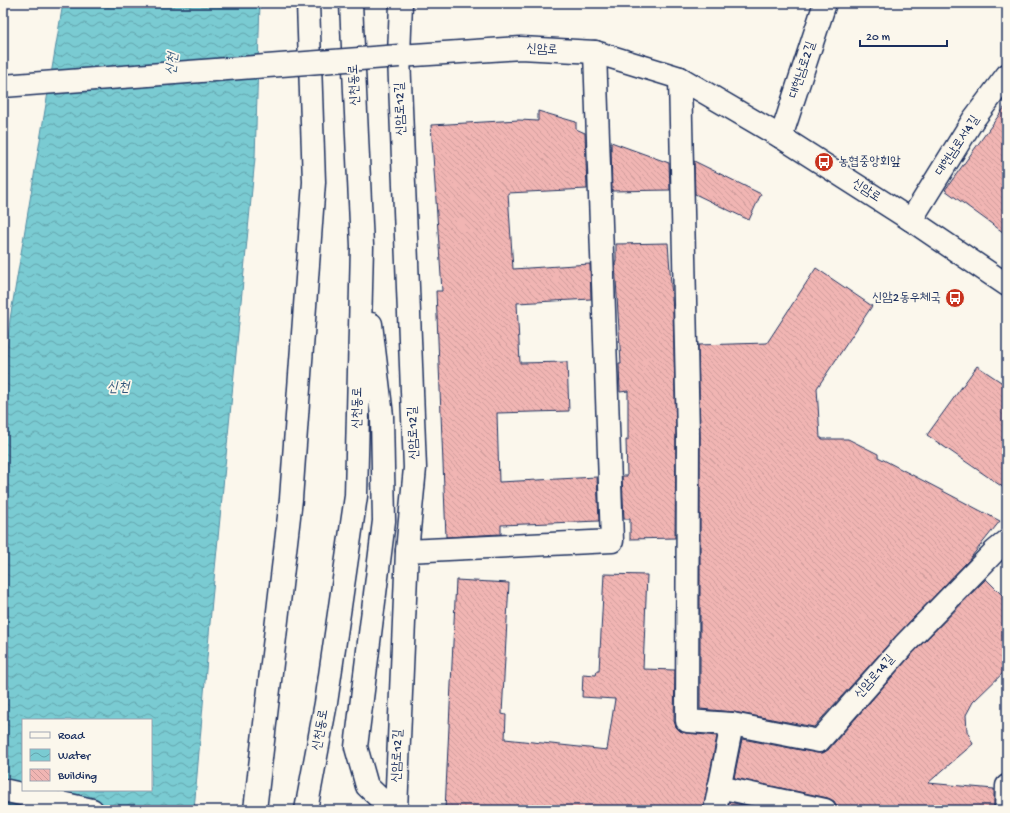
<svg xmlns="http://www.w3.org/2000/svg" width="1010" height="813" font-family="'Gochi Hand','Poor Story',sans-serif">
<defs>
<pattern id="water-waves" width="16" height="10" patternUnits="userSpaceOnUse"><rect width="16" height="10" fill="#7acbd2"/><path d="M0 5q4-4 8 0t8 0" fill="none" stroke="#63a5ae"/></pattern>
<pattern id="building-back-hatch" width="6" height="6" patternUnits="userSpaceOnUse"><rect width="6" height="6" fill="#f1b5b3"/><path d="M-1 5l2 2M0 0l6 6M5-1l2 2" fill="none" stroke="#ce9c9c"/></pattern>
</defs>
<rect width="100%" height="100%" fill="#fbf7ec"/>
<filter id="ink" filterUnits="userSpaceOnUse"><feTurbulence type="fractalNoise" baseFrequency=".025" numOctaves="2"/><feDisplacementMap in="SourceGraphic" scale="8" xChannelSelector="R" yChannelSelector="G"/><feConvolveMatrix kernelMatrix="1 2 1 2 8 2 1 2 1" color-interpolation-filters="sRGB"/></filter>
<g filter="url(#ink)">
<!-- water -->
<path fill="url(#water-waves)" stroke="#548da4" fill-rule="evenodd" d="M63 3H260L255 158 212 600 194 810H3V391L10 319ZM23 720H151V790H23Z"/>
<!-- building -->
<g fill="url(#building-back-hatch)" stroke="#1b2f5e">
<path d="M1007 104V235L945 190Z"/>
<path d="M538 111 576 122V129L585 133 587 189 508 193 513 269 590 264 591 299 517 303 520 363 567 362 569 411 497 413 499 482 597 477 599 521 501 525V534L446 537 436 291H442L431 125 519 120 538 121Z"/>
<path d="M611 142 669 163 670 190 612 191Z"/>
<path d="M694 161 761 194 749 220 695 194Z"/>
<path d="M668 243 673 312 676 435 675 538 630 539V519H624L622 476H627L626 440H628V391L620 392 619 364H621L615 262H616V244Z"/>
<path d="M816 268 872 306 817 388 820 438H822V439H848L878 454V457L1000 521 968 561 895 637 814 727 734 712 700 709V435L698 345 767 343Z"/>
<path d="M977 366 1007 386V490L927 435Z"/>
<path d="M604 574 647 575 643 669 675 670 674 721 676 727 680 731 686 733 717 736 703 810H445L456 580 509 583 502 714 506 715 505 739 607 750 615 699 582 697 583 674 596 675 597 671H599Z"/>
<path d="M986 579 1007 600V669L973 702 966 715 967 731 973 744 928 783 994 789V810H837V806L834 801 828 798 734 778 742 739 817 753H823L828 750 913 653Z"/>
<path d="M729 802 766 810H728Z"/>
</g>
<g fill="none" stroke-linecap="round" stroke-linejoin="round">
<defs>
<g id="minor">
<path d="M680 78 688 435 687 721 732 724 819 741 904 645 995 551 1007 541"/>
<path d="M781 137 825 3"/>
<path d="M911 220 973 120 1007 75"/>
<path d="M407 551 612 541 595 52"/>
<path d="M719 787 825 810"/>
<path d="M3 790 92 810"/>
<path d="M396 810 407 551 415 468 399 56"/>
<path d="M715 810 732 724"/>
<path d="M1006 810 1007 786"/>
</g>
<g id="major">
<path d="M401 3 399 56 521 48 595 52 680 78 781 137 911 220 1007 285"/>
<path d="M371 324 382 416 384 521 356 747 367 786 392 810"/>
<path d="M255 810 291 499 314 182 308 3"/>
<path d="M306 810 326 703 356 496 362 246 351 3"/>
</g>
</defs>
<!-- minor casing -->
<use href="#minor" stroke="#1b2f5e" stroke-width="25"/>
<!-- major casing -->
<use href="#major" stroke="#1b2f5e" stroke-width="25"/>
<!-- minor -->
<use href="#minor" stroke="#fbf7ec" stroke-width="22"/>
<!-- major -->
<use href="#major" stroke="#fbf7ec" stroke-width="22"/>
<defs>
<path id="major-bridge" d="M3 86 399 56"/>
</defs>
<!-- major-bridge casing -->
<use href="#major-bridge" stroke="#1b2f5e" stroke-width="25" stroke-linecap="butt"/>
<!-- major-bridge -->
<use href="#major-bridge" stroke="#fbf7ec" stroke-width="22"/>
</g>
</g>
<!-- icons -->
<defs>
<symbol id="bus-disc" viewBox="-11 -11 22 22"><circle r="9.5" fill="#c8321e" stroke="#fbf7ec"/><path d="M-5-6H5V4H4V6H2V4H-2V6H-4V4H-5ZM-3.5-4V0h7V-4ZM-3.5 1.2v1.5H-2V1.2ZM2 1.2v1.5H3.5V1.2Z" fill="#fff"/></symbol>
</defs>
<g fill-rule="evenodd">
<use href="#bus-disc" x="813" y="151" width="22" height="22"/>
<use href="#bus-disc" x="944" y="287" width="22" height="22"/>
</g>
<g text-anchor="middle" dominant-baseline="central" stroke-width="3.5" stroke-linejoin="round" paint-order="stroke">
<!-- street labels -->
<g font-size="13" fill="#1b2f5e" stroke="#fbf7ec">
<text transform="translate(542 50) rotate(3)">신암로</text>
<text transform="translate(803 70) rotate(-72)">대현남로2길</text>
<text transform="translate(355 85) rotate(-93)">신천동로</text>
<text transform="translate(401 109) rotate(-92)">신암로12길</text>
<text transform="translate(958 146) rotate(-57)">대현남로서4길</text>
<text transform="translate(866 191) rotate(33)">신암로</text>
<text transform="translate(358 408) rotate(-89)">신천동로</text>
<text transform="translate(414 433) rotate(-92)">신암로12길</text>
<text transform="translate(875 677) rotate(-49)">신암로14길</text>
<text transform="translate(321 730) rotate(-80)">신천동로</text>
<text transform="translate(398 756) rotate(-88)">신암로12길</text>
</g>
<!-- poi labels -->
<g font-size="13" fill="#1b2f5e" stroke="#fbf7ec" text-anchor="start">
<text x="838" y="162">농협중앙회앞</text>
<text x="941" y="298" text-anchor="end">신암2동우체국</text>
</g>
<!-- water labels -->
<g font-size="14" font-style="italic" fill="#33567b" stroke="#fbf7ec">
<text transform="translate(173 64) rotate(-83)">신천</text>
<text x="118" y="388">신천</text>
</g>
</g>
<!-- margin -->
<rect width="1010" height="813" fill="none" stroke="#fbf7ec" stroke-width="16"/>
<rect x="8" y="8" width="994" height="797" fill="none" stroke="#1b2f5e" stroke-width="1.5" filter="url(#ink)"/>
<!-- legend -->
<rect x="22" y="719" width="130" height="72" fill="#fbf7ec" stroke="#a1a7b3"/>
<rect x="30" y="732" width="20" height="6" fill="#fbf7ec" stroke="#a1a7b3"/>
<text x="58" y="739" font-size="12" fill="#1b2f5e">Road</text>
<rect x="30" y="749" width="20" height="12" fill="url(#water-waves)" stroke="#a1a7b3"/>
<text x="58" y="759" font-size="12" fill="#1b2f5e">Water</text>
<rect x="30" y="769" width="20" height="12" fill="url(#building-back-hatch)" stroke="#a1a7b3"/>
<text x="58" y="779" font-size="12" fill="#1b2f5e">Building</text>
<!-- scale -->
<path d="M860 40v6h87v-6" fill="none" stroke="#1b2f5e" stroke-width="2"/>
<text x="866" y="40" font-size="12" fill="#1b2f5e" stroke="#fbf7ec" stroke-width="3" paint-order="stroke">20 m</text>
</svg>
